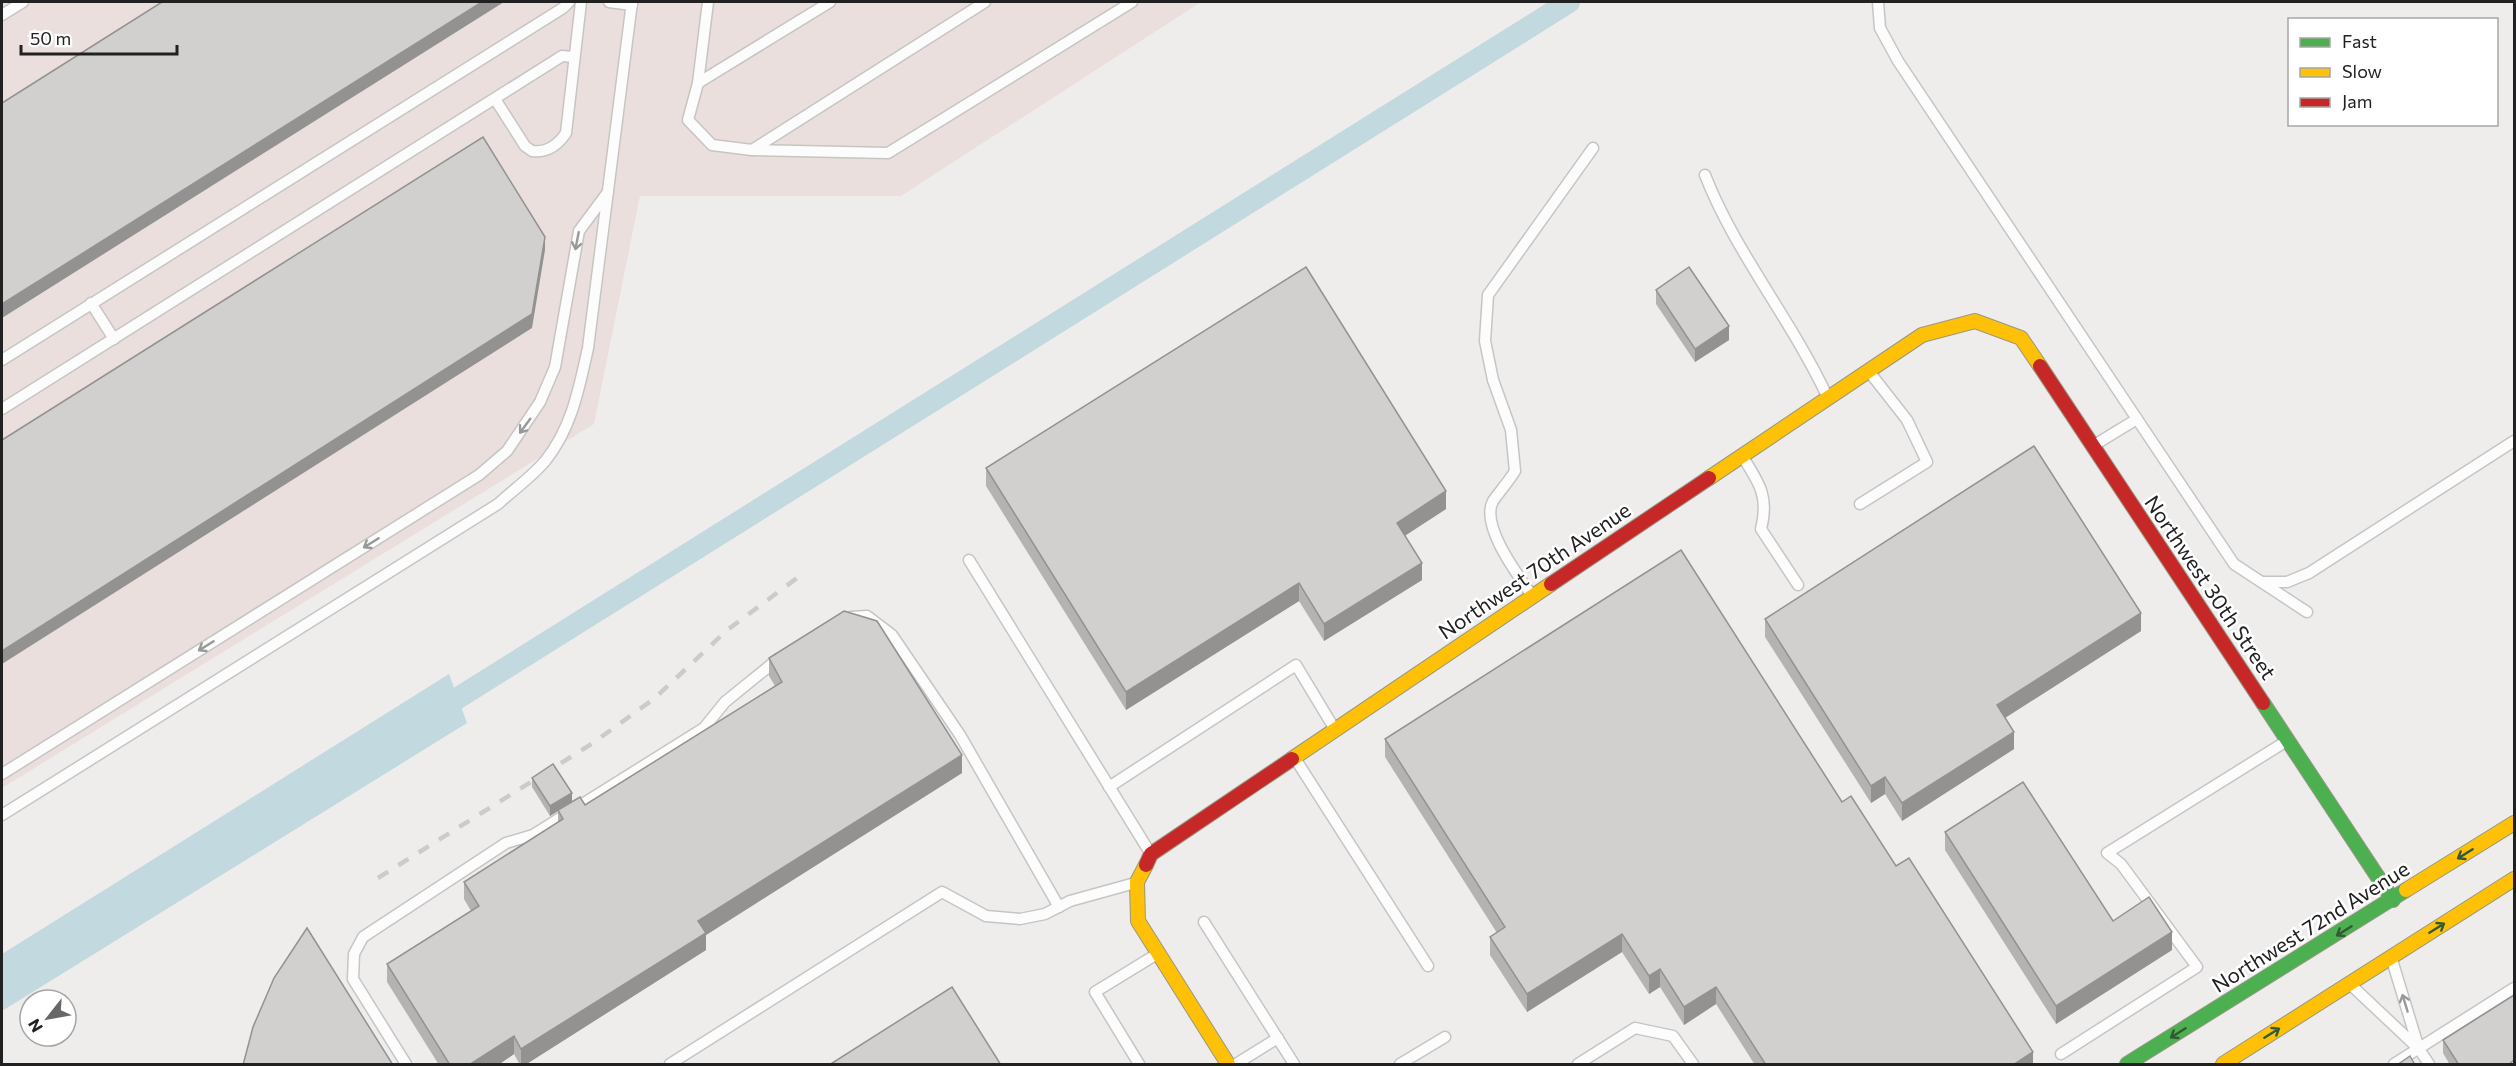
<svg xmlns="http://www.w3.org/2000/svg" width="2516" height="1066" font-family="Commissioner,sans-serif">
<rect width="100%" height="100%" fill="#efedeb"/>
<!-- commercial -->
<path fill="#ebdfde" d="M2 2H1201L901 196H640L594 424 2 788Z"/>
<!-- water -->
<path fill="#c2d9df" d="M449 674 467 723 2 1011V954Z"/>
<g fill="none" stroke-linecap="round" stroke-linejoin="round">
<!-- canal -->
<path stroke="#c2d9df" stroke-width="22" d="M434 713 1569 2"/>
<defs>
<g id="lane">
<path d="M609 2 632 5"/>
<path d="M708 2 698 83 688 120 712 145 752 150 888 153 1132 2"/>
<path d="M1878 2 1880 28 1898 61 2137 419"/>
<path d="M2 15 23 2"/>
<path d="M698 83 830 2"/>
<path d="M495 99 525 146 532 151C547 153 558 145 566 133L581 2"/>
<path d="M752 150 985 2"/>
<path d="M1705 175C1735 252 1791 319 1827 396"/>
<path d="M91 303 114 339"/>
<path d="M2 360 563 8 569 2"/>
<path d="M2 409 562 56 573 57"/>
<path d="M2096 444 2137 419 2234 564 2307 612"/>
<path d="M1744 459C1760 484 1769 498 1761 529L1798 585"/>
<path d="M1860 504 1927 462 1907 420 1871 374"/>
<path d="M969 560 1149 851"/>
<path d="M2262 582H2287L2309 573 2514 441"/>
<path d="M1531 594C1517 574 1480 525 1493 501 1500 491 1509 481 1515 471L1511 430 1493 380 1485 341 1488 295 1593 148"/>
<path d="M851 617 867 616 892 635 960 735 1059 907"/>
<path d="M1296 760 1428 966"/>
<path d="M2 774 479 475 507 451 540 402 555 367 579 231 608 192"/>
<path d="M1109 787 1296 665 1334 728"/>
<path d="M2 815 498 504C513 490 533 476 546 460 572 427 579 388 588 348L632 2"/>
<path d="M1204 922 1294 1064"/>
<path d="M2392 960 2419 1049"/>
<path d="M2352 986 2419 1049 2429 1064"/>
<path d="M2061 1054 2197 967 2121 864 2107 853 2285 742"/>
<path d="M406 1064 353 979 354 954 363 937 506 843 533 835 704 728 725 702 778 659"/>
<path d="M670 1064 942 892 986 916 1020 919 1045 914 1070 901 1135 883"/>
<path d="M1139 1064 1095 992 1157 954"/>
<path d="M1236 1064 1278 1038"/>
<path d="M1400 1064 1445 1037"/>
<path d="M1578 1064 1635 1028 1673 1036 1693 1064"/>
<path d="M2394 1064 2514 988"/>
</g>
<g id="fast">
<path d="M2263 703 2393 900"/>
<path d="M2127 1064 2406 890"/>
</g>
<g id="slow">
<path d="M1709 478 1922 335 1975 321 2021 338 2040 366"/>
<path d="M1292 759 1551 584"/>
<path d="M1146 865 1137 882 1138 921 1228 1064"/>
<path d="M2406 890 2514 823"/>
<path d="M2223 1064 2514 879"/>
</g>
<g id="jam">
<path d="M2040 366 2263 703"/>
<path d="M1551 584 1709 478"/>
<path d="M1146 865 1151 854 1292 759"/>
</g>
</defs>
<!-- lane casing -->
<use href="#lane" stroke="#c6c5c4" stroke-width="13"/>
<!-- fast casing -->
<use href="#fast" stroke="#969884" stroke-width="16"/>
<!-- slow casing -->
<use href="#slow" stroke="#969884" stroke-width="16"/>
<!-- jam casing -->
<use href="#jam" stroke="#969884" stroke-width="16"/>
<!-- lane -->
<use href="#lane" stroke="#fdfcfc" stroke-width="10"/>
<!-- fast -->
<use href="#fast" stroke="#4caf50" stroke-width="14"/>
<!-- slow -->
<use href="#slow" stroke="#ffc107" stroke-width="14"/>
<!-- jam -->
<use href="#jam" stroke="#c62828" stroke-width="14"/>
<!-- rail -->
<path stroke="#cbcbcb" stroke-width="4.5" stroke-dasharray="12 12" stroke-linecap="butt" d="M378 878 593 743 655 698 726 631 797 578"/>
</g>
<!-- wall -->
<g fill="#b5b3b1">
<path d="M1656 290 1729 340 1695 362 1656 304Z"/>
<path d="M986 468 1446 509 1405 535 1422 580 1324 641 1299 601 1126 710 986 486Z"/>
<path d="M1765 619 2141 631 2005 718 2014 749 1902 821 1885 794 1871 803 1765 637Z"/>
<path d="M769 658 962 773 706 935V950L525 1065H520L514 1054 498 1065H439L387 982V964L471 911 464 899V882L558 823V811L550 816 532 787V778L572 802 585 805 775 686 769 676Z"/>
<path d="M1385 739 1842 802 1896 866 2033 1065H1755L1716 1004 1684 1025 1660 987 1649 994 1622 952 1527 1012 1490 955V937L1497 933 1385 757Z"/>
<path d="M1945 832 2113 921 2172 950 2056 1024 1945 850Z"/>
<path d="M2443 1040 2514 1065H2450L2443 1053Z"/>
</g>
<!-- shaded-wall -->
<g fill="#939290">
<path d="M482 2H504L2 318V304Z"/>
<path d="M545 237V250L532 328 2 664V651Z"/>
<path d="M1729 326V340L1695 362V349Z"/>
<path d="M1446 491V509L1397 541V523Z"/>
<path d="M1422 563V580L1324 641V624Z"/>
<path d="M1299 583V601L1126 710V692Z"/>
<path d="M2141 613V631L1997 723V705Z"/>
<path d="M2014 732V749L1902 821V803Z"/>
<path d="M962 755V773L706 935V950L525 1065H521V1049L698 921Z"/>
<path d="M1885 777V794L1871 803V786Z"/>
<path d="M572 793V802L550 816V806Z"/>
<path d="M2172 932V950L2056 1024V1006Z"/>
<path d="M1622 934V952L1527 1012V994Z"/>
<path d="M1660 969V987L1649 994V976Z"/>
<path d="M1716 987V1004L1684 1025V1007Z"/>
<path d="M514 1036V1054L498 1065H469Z"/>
<path d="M2033 1052V1065H2013Z"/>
</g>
<!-- building -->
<g fill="#d2d0ce" stroke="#939290" stroke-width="1.5">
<path d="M162 2H482L2 304V103Z"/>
<path d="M483 137 545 237 532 314 2 651V440Z"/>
<path d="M1306 267 1446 491 1397 523 1422 563 1324 624 1299 583 1126 692 986 468Z"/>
<path d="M1689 267 1729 326 1695 349 1656 290Z"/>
<path d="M2034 446 2141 613 1997 705 2014 732 1902 803 1885 777 1871 786 1765 619Z"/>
<path d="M1681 550 1842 802 1851 796 1896 866 1909 858 2033 1052 2013 1065H1766L1716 987 1684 1007 1660 969 1649 976 1622 934 1527 994 1490 937 1505 927 1385 739Z"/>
<path d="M844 611 877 621 962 755 698 921 706 933 521 1049 514 1036 469 1065H450L387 964 479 906 464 882 563 819 558 810 580 797 585 805 782 682 769 658Z"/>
<path d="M553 764 572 793 550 806 532 778Z"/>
<path d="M2023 782 2113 921 2149 897 2172 932 2056 1006 1945 832Z"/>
<path d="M307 928 393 1065H243L253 1027 274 978Z"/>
<path d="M952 987 1001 1065H829Z"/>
<path d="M2514 995V1060L2508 1065H2459L2443 1040Z"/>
<path d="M2410 1056 2415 1065H2397Z"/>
</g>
<!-- one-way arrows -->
<defs><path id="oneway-shaft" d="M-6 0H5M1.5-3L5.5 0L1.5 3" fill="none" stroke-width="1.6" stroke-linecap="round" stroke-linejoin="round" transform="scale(1.5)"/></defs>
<g stroke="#9a9999">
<use href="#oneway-shaft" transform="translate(577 241) rotate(101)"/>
<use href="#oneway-shaft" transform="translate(525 426) rotate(126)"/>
<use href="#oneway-shaft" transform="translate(371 543) rotate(148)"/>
<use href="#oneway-shaft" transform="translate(206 646) rotate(148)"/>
<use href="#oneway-shaft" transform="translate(2405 1003) rotate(-107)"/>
</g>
<g stroke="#325a34">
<use href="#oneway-shaft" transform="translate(2465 854) rotate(148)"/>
<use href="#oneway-shaft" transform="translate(2437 928) rotate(-32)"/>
<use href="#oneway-shaft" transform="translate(2344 931) rotate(148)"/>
<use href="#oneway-shaft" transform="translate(2178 1033) rotate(148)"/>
<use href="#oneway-shaft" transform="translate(2272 1033) rotate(-32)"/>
</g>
<g text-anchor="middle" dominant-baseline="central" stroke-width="5" stroke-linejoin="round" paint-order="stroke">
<!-- street labels -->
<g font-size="21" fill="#212121" stroke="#fff">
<text transform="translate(1534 570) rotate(-34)">Northwest 70th Avenue</text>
<text transform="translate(2211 587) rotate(56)">Northwest 30th Street</text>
<text transform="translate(2310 926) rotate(-32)">Northwest 72nd Avenue</text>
</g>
</g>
<!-- border -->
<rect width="2516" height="1066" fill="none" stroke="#212121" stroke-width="6"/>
<!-- legend -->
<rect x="2288" y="18" width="210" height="108" fill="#ffffff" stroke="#a6a6a6" stroke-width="1.5"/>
<rect x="2300" y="38" width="30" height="9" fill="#4caf50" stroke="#a6a6a6" stroke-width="1.5"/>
<text x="2342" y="48" font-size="18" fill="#212121">Fast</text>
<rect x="2300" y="68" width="30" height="9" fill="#ffc107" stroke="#a6a6a6" stroke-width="1.5"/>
<text x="2342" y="78" font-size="18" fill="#212121">Slow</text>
<rect x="2300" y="98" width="30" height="9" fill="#c62828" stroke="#a6a6a6" stroke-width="1.5"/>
<text x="2342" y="108" font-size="18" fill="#212121">Jam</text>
<!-- north arrow -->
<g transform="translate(48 1018) rotate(239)"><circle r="28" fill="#ffffff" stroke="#a6a6a6" stroke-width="1.5"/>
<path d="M0-4.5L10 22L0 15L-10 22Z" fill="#696868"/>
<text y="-9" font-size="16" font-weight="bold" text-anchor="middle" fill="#212121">N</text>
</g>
<!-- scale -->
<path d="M21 45v9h156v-9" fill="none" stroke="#212121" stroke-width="3"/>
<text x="30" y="45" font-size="18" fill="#212121" stroke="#ffffff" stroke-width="4.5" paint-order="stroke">50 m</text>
</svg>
